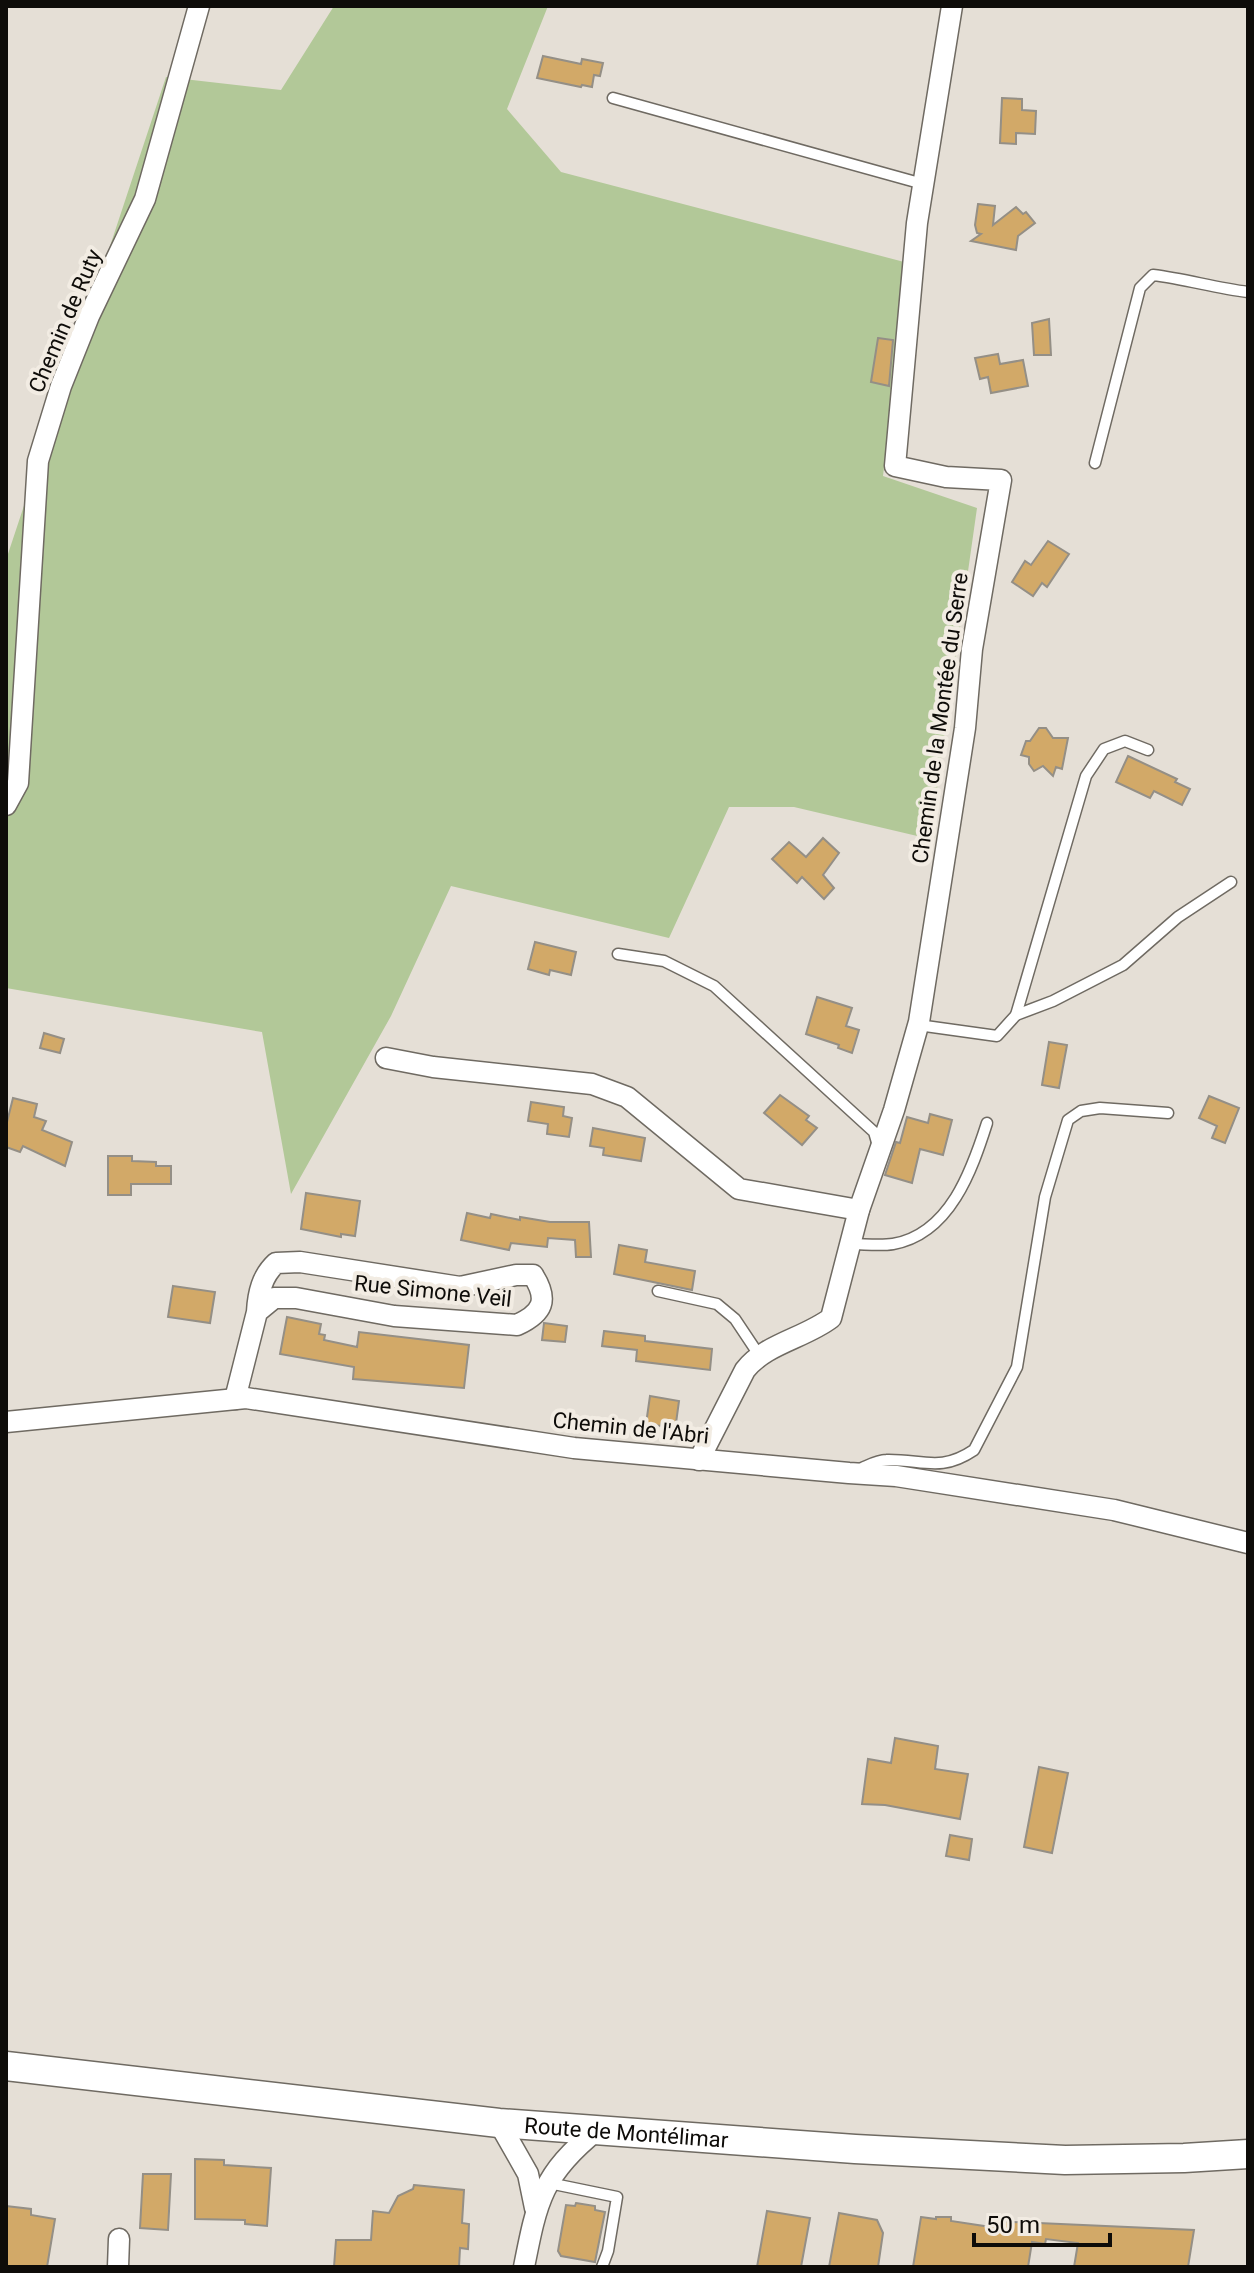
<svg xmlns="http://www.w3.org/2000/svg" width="1254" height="2273" font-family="Roboto,sans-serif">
<rect width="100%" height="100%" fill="#e5dfd6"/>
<!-- green -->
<path fill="#b2c898" d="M334 6H548L507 109 561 172 908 263 883 476 977 508 930 839 794 807H729L669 938 451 886 391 1016 291 1194 262 1032 6 988V560L166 77 281 90Z"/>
<!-- building -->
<g fill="#d2a968" stroke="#948f86" stroke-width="2">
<path d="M543 56 581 64 582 59 603 63 600 76 594 75 592 87 582 85 581 87 537 78Z"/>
<path d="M1002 98 1022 99V110L1036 111 1035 134 1016 133V144L1000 143Z"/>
<path d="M978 204 995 206 993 225 1016 207 1023 214 1026 212 1035 223 1018 236 1016 250 971 241 981 234 977 233 975 225Z"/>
<path d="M1049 319 1051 355H1034L1032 323Z"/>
<path d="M878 338 893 340 889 386 871 382Z"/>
<path d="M998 354 1000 364 1023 360 1028 386 991 393 988 377 980 379 975 358Z"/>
<path d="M1048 541 1069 554 1047 587 1042 583 1033 596 1012 582 1025 561 1031 565Z"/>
<path d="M1039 728H1046L1053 738H1068L1062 769 1056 767 1053 776 1043 766 1034 771 1029 764V757L1021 755 1026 741H1030Z"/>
<path d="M1128 756 1177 779 1175 782 1190 789 1182 805 1154 791 1150 798 1116 782Z"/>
<path d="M823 838 839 853 823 875 834 888 824 899 802 877 797 883 772 859 789 842 806 857Z"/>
<path d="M535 942 576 952 571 975 550 970 549 975 528 969Z"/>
<path d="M817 997 852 1008 846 1026 859 1030 852 1053 838 1048 839 1045 806 1034Z"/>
<path d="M44 1033 64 1039 60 1053 40 1048Z"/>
<path d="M1049 1042 1067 1045 1059 1088 1042 1085Z"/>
<path d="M780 1095 809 1116 806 1120 817 1128 802 1145 764 1113Z"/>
<path d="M1209 1096 1239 1108 1225 1143 1212 1138 1217 1126 1199 1118Z"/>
<path d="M13 1098 37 1104 34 1117 46 1121 42 1130 72 1142 65 1166 23 1146 20 1152 6 1147V1126Z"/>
<path d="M531 1102 564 1107 563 1116 572 1118 569 1137 547 1134 548 1124 528 1121Z"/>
<path d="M930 1114 952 1120 943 1155 920 1149 912 1183 885 1175 896 1142 900 1143 907 1117 928 1123Z"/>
<path d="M593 1128 645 1138 641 1161 603 1155 604 1148 590 1146Z"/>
<path d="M108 1156H132V1161L156 1162V1166H171V1184H131V1195H108Z"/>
<path d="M306 1193 360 1201 355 1236 341 1234V1237L301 1229Z"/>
<path d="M467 1213 490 1218 491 1214 520 1220V1217L550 1222H589L591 1257H576L575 1240 548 1238 547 1247 511 1243 509 1250 461 1240Z"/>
<path d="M619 1245 647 1250 645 1262 695 1271 692 1290 614 1274Z"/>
<path d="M173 1286 215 1292 210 1323 168 1317Z"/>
<path d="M287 1317 321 1324 319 1334 325 1335 324 1340 357 1347 359 1332 469 1345 464 1388 353 1379 354 1367 280 1354Z"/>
<path d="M544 1323 567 1326 565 1342 542 1340Z"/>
<path d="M604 1331 645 1336V1341L712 1349 710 1370 636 1361 637 1350 602 1346Z"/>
<path d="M650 1396 679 1401 676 1423 662 1421 661 1426 646 1424Z"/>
<path d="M895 1738 938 1746 935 1769 968 1774 960 1819 885 1805 862 1804 868 1759 891 1763Z"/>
<path d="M1039 1767 1068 1773 1052 1853 1024 1847Z"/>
<path d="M950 1835 972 1839 969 1860 946 1856Z"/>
<path d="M195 2159 224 2160V2165L271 2168 267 2226 245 2224V2220L195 2219Z"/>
<path d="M143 2174H171L168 2230 140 2228Z"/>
<path d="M414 2185 464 2190 462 2223 469 2224 468 2249 460 2248 459 2267H334L336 2240H371L373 2211 389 2213 398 2196 413 2189Z"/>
<path d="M576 2203 595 2206V2210L605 2212 595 2262 561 2256 558 2251 566 2205 575 2206Z"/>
<path d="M6 2206 31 2209V2215L55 2219 47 2267H6Z"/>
<path d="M767 2211 810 2218 801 2267H757Z"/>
<path d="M839 2213 877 2220 883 2233 878 2267H829Z"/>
<path d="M921 2217 936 2219V2217H951V2221L991 2227 992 2221 1194 2230 1188 2267H1074L1078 2243 1046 2239 1045 2244 1032 2242 1028 2267H913Z"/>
</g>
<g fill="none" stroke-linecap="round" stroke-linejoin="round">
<defs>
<g id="lane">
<path d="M613 98 923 184"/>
<path d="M1095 463 1140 288 1153 275C1186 279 1215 288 1248 292"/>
<path d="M618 954 664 961 714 986 874 1132 878 1146"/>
<path d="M1016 1015 1086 776 1104 749 1125 741 1148 750"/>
<path d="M918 1025 997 1036 1016 1015 1053 1001 1123 965 1178 917 1231 882"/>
<path d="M850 1244C864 1244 880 1246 893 1244 950 1234 972 1170 987 1123"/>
<path d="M658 1291 717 1304 735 1319 759 1355"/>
<path d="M862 1468C869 1465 878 1460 886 1460 922 1459 940 1473 974 1450L1017 1367 1045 1197 1068 1120 1081 1111 1100 1108 1168 1113"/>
<path d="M549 2183 617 2197 608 2251 602 2267"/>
</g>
<g id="street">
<path d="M6 805 18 783 38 461 61 386 89 316 145 199 199 6"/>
<path d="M386 1058 433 1067 592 1084 627 1097 739 1189 859 1210"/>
<path d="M235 1399 257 1312C258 1293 262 1276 276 1263L300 1262 460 1287 516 1275H533C549 1300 543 1313 517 1325L394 1316 296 1298H274L257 1312"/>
<path d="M6 1422 246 1398 574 1448 849 1473 896 1476 1114 1510 1248 1543"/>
<path d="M699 1460 745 1370C765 1344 805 1338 831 1318L859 1210 894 1110 919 1022 965 728 972 649 1001 480 946 477 895 466 917 223 952 6"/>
<path d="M499 2123 528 2174 535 2208"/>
<path d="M118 2267 119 2239"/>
<path d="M524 2267C537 2201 542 2174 597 2130"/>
</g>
<g id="secondary">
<path id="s1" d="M6 2066 499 2123 855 2149 1065 2160 1184 2158 1248 2154"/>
</g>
</defs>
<!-- lane casing -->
<use href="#lane" stroke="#6f6a62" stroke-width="13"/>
<!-- street casing -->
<use href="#street" stroke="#6f6a62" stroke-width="23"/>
<!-- secondary casing -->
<use href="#secondary" stroke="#6f6a62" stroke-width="31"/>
<!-- lane -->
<use href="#lane" stroke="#fff" stroke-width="10"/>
<!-- street -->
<use href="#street" stroke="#fff" stroke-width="20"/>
<!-- secondary -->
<use href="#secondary" stroke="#fff" stroke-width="28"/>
</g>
<g text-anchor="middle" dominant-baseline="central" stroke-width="8" stroke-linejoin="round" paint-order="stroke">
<!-- street labels -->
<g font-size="22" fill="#0e0c09" stroke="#f2ece3">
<text transform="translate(65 321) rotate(-67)">Chemin de Ruty</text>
<text transform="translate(940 718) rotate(-82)">Chemin de la Montée du Serre</text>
<text transform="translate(433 1291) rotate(6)">Rue Simone Veil</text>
<text transform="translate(631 1428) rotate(6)">Chemin de l'Abri</text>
<text stroke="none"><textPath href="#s1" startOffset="624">Route de Montélimar</textPath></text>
</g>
</g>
<!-- border -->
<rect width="1254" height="2273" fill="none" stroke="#0e0c09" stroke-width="16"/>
<!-- scale -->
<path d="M974 2233v12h136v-12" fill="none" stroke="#0e0c09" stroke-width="4"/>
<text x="986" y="2233" font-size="24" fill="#0e0c09" stroke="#f2ece3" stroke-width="6" paint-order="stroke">50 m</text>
</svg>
